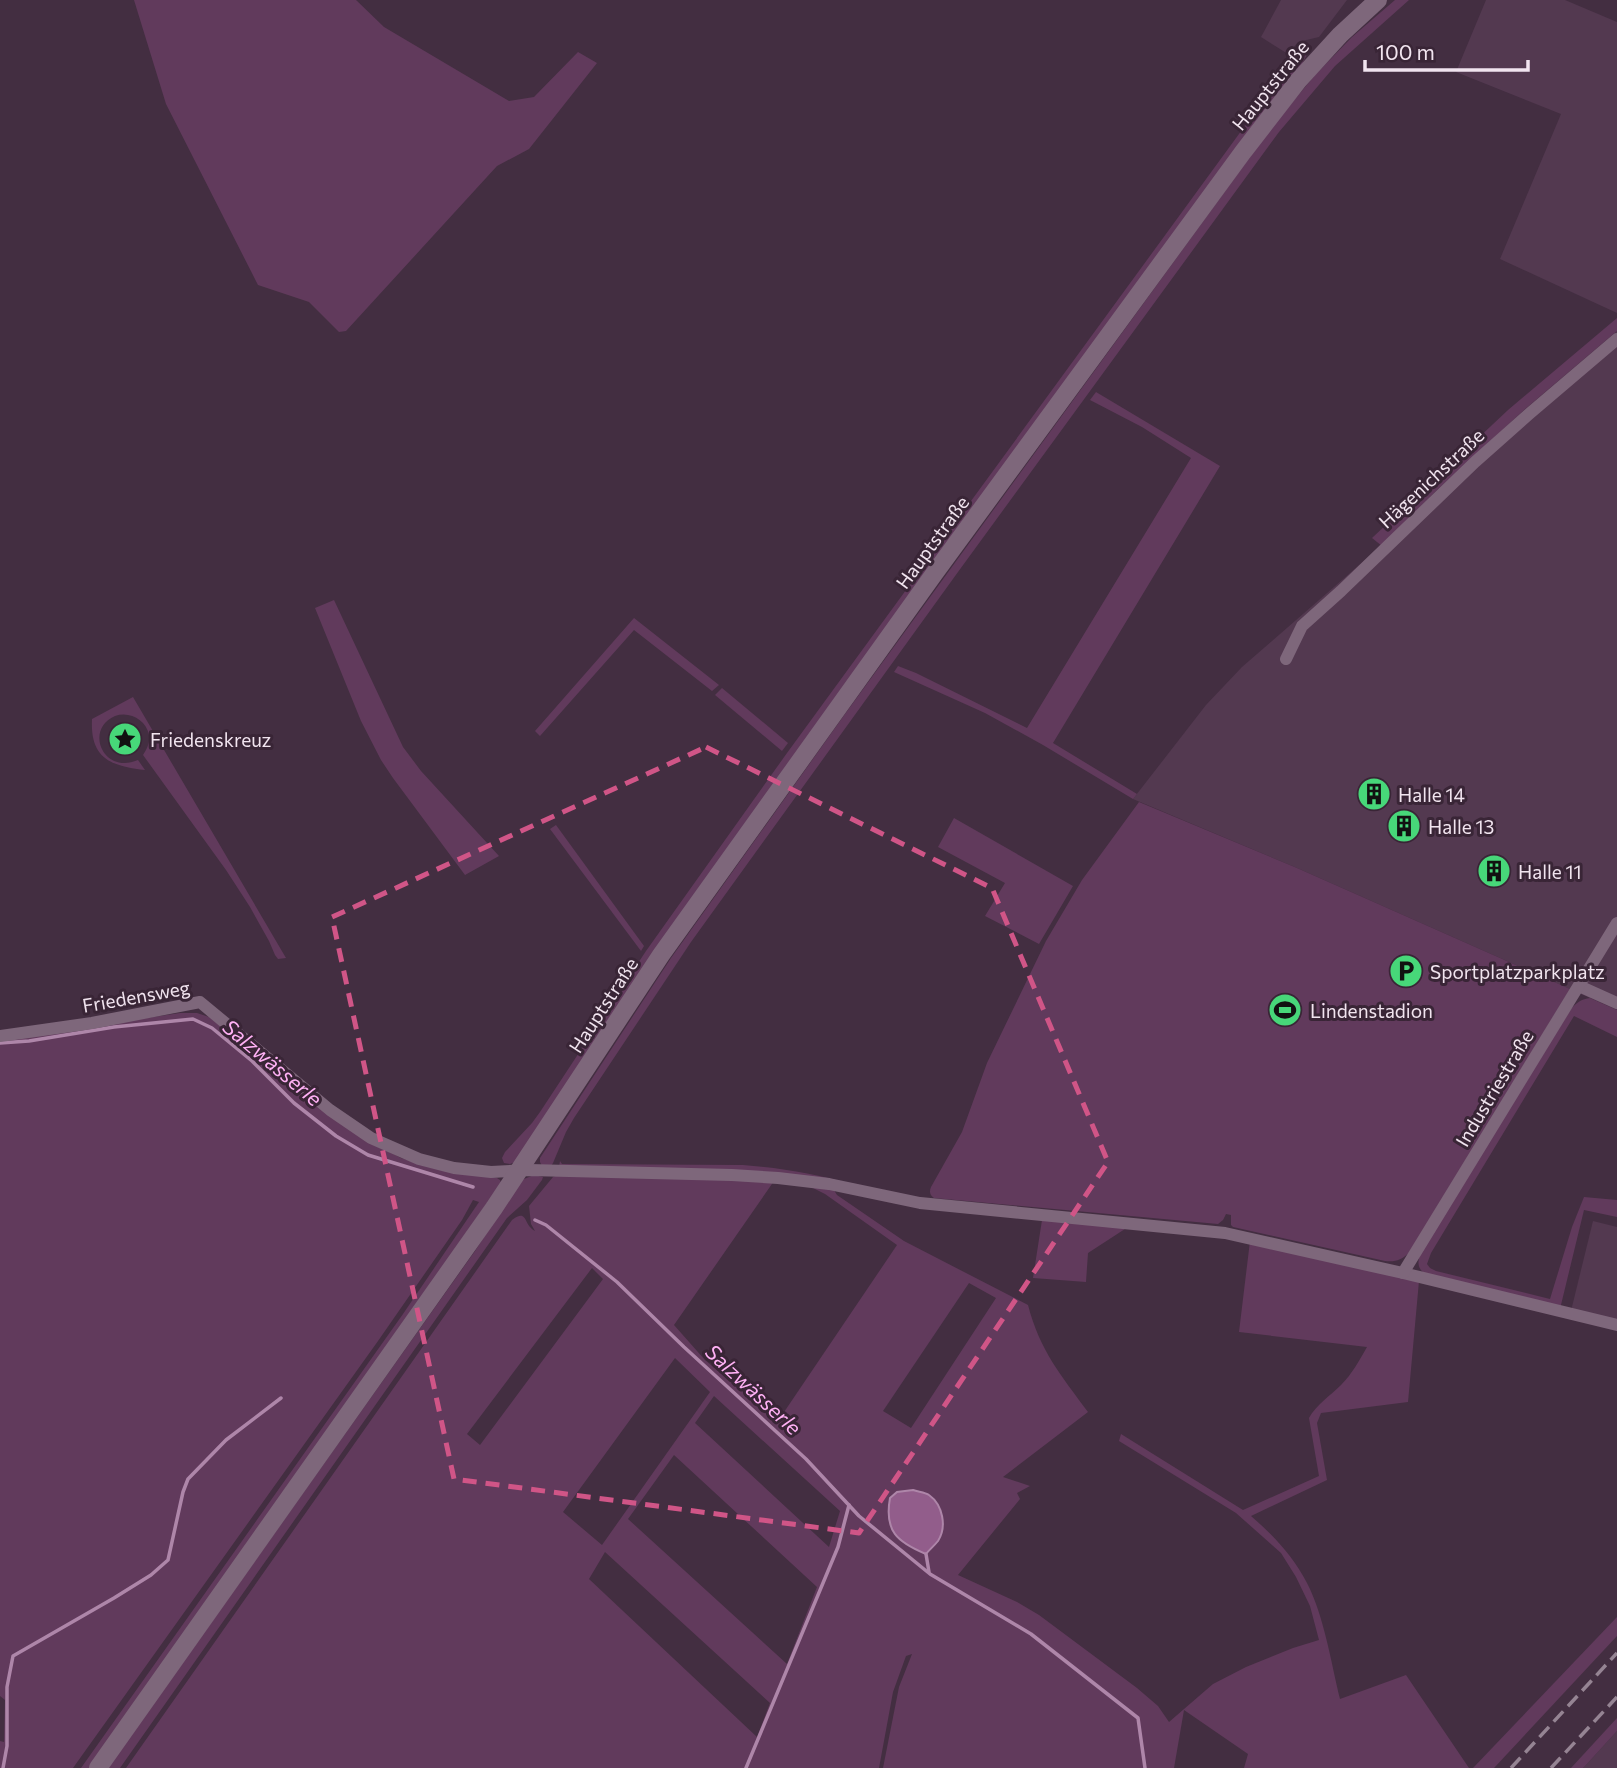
<svg xmlns="http://www.w3.org/2000/svg" width="1617" height="1768" font-family="Commissioner,sans-serif">
<rect width="100%" height="100%" fill="#432e41"/>
<!-- built -->
<g fill="#533950">
<path d="M1281 0H1347L1319 37 1298 42 1288 54 1261 37Z"/>
<path d="M1486 0H1565L1617 22V313L1500 259 1561 114 1456 72Z"/>
<path d="M1617 331V1010L1297 868 1133 799 1206 705 1242 667 1381 546 1435 492 1524 410Z"/>
<path d="M1593 1221 1617 1227V1321L1571 1311Z"/>
<path d="M1617 1731V1768H1583L1586 1765Z"/>
</g>
<!-- green -->
<g fill="#613a5c" fill-rule="evenodd">
<path d="M134 0H356L384 27 509 101 534 97 578 52 597 63 529 149 497 166 346 331 339 332 309 302 258 285 166 104Z"/>
<path d="M1395 0H1409L1335 66 1279 132 958 572 691 942 574 1118 566 1132 553 1163 551 1166H542L540 1162V1158L671 958 845 714 1271 128 1315 75 1352 37Z"/>
<path d="M1308 49V52L1301 66 515 1162 510 1164 504 1163 502 1158 505 1152 532 1123 540 1112 646 951 787 753 1293 60 1297 54Z"/>
<path d="M1617 318V331L1524 410 1435 492 1382 546 1372 538 1508 410Z"/>
<path d="M1096 392 1220 466 1053 743 1137 794 1133 799 1043 745 985 713 894 672 898 666 916 673 1027 728 1191 458 1142 427 1090 400Z"/>
<path d="M334 600 403 747 421 771 499 856 465 875 393 778 381 760 361 721 315 608Z"/>
<path d="M634 618 719 685 712 691 634 630 540 736 535 731Z"/>
<path d="M722 688 788 743 782 751 715 695Z"/>
<path d="M133 697 286 958 278 959 275 955 269 941 250 907 226 870 143 755C147 749 150 743 149 735 146 720 130 711 115 716 84 729 103 775 138 760L145 770C110 766 90 758 92 719Z"/>
<circle cx="124" cy="739" r="14"/>
<path d="M1139 802 1297 868 1570 989 1409 1253C1401 1260 1396 1262 1385 1261L1233 1227 1231 1225V1215L1226 1214 1223 1220 1218 1224 934 1198C930 1195 929 1192 931 1187L962 1132 987 1063 1046 941 1082 880Z"/>
<path d="M954 818 1073 886 1039 944 985 916 1005 883 938 847Z"/>
<path d="M556 825 644 946 641 951 550 829Z"/>
<path d="M1590 998 1617 1010V1037L1574 1016 1431 1253 1427 1264 1430 1268 1436 1271 1550 1299 1572 1227 1584 1197 1617 1200V1217L1584 1210 1560 1309 1426 1275C1417 1268 1417 1262 1421 1252L1571 1009C1577 1002 1582 999 1590 998Z"/>
<path d="M180 1013H197L209 1017 372 1143 401 1158 430 1167 497 1178 500 1180 501 1183 92 1768H81L403 1314 479 1202 473 1200 462 1220 378 1341 73 1768H0V1741L4 1742 5 1700 0 1696V1040Z"/>
<path d="M560 1161 562 1164 743 1165C783 1168 815 1174 852 1184L559 1167Z"/>
<path d="M534 1175 543 1177 542 1180 527 1200 507 1218 120 1768H108L475 1251 519 1183 524 1179Z"/>
<path d="M558 1175 774 1181 674 1325 705 1360 778 1421 897 1245 825 1194 805 1184 832 1187 837 1195 904 1241 1028 1305C1040 1351 1061 1375 1088 1412L1003 1477 1030 1486 1017 1493 1020 1499 958 1575 1017 1602 1039 1615 1137 1688 1158 1706 1169 1722 1213 1684 1246 1667 1293 1648 1319 1640 1310 1606 1296 1577 1281 1553 1236 1513 1119 1441 1121 1434 1243 1510 1319 1476 1309 1418C1316 1405 1330 1396 1341 1385 1352 1374 1359 1361 1367 1347L1239 1332 1250 1241 1419 1281 1408 1402 1321 1413 1317 1423 1327 1480 1251 1516C1273 1535 1293 1556 1307 1583 1324 1616 1331 1662 1340 1699L1406 1675 1469 1768H1244L1248 1754 1184 1710 1174 1768H883L899 1687 912 1654 906 1656 893 1692 879 1768H126L512 1220C528 1208 523 1225 535 1231L531 1224 529 1206 553 1177ZM592 1268 603 1279 480 1445 467 1434ZM969 1283 996 1298 911 1428 883 1411ZM675 1358 710 1392 602 1545 563 1512ZM714 1396 840 1511 829 1547 695 1423ZM674 1455 817 1587 787 1664 628 1519ZM605 1552 770 1703 757 1737 589 1579Z"/>
<path d="M1042 1220 1128 1227 1088 1253 1086 1282 1033 1278Z"/>
<path d="M1617 1617V1636L1494 1768H1473Z"/>
<path d="M1617 1718V1731L1586 1765 1583 1768H1571Z"/>
</g>
<!-- water -->
<path fill="#925d8b" stroke="#ae86a9" stroke-width="2" d="M913 1490C919 1492 925 1492 929 1495 943 1505 947 1527 938 1541 934 1546 929 1550 926 1554 897 1542 884 1531 890 1498L897 1492Z"/>
<g fill="none" stroke-linecap="round" stroke-linejoin="round">
<!-- stream -->
<g stroke="#ae86a9" stroke-width="3.5">
<path d="M0 1043 29 1041 114 1027 193 1019 212 1028 252 1061 294 1103 336 1136 368 1155 473 1187"/>
<path d="M535 1220 546 1225 617 1282 684 1347 806 1459 859 1516 930 1574 1031 1634 1138 1718 1145 1768"/>
<path d="M926 1554 929 1572"/>
<path d="M3 1768 7 1746V1687L13 1656 114 1598 151 1575 168 1560 183 1492 188 1479 226 1440 281 1398"/>
<path d="M746 1768 838 1547 849 1505"/>
</g>
<!-- street -->
<g stroke="#7e677b" stroke-width="12">
<path d="M1286 659 1302 626 1341 591 1475 462 1529 414 1617 339"/>
<path d="M1579 986 1617 1003"/>
<path d="M0 1036 92 1023 200 1002 330 1110 371 1138 419 1159 454 1168 491 1172 529 1170 732 1175 778 1178 829 1184 920 1203 1225 1233 1403 1273 1617 1325"/>
<path d="M1403 1273 1617 923"/>
</g>
<!-- secondary -->
<path stroke="#7e677b" stroke-width="18" d="M98 1768 494 1208 661 955 934 574 1243 152 1298 81 1340 35 1378 0"/>
<!-- rail -->
<g stroke="#958493" stroke-width="3.5" stroke-dasharray="14 7" stroke-linecap="butt">
<path d="M1511 1768 1617 1653"/>
<path d="M1551 1768 1617 1697"/>
</g>
</g>
<!-- marked area -->
<path fill="none" stroke="#d05587" stroke-width="5" stroke-dasharray="14 9" stroke-linejoin="round" d="M706 747 992 888 1108 1162 859 1533 454 1479 332 917Z"/>
<!-- icons -->
<defs>
<symbol id="sight-disc" viewBox="-11 -11 22 22"><circle r="9.5" fill="#47d779" stroke="#392536"/><path d="M0-6L1.8-2.2L6-1.7L2.9 1.2L3.7 5.4L0 3.3L-3.7 5.4L-2.9 1.2L-6-1.7L-1.8-2.2Z" fill="#111"/></symbol>
<symbol id="building-disc" viewBox="-11 -11 22 22"><circle r="9.5" fill="#47d779" stroke="#392536"/><path d="M-4-6H4V6H1V3H-1V6H-4ZM-2.5-4.3h1.7v1.8h-1.7ZM.8-4.3h1.7v1.8H.8ZM-2.5-1h1.7V.8h-1.7ZM.8-1h1.7V.8H.8Z" fill="#111"/></symbol>
<symbol id="parking-disc" viewBox="-11 -11 22 22"><circle r="9.5" fill="#47d779" stroke="#392536"/><path d="M-3.5-5.5H1a3.5 3.5 0 0 1 0 7H-1V5.5H-3.5ZM-1-3.4V-.6H.8a1.4 1.4 0 0 0 0-2.8Z" fill="#111"/></symbol>
<symbol id="stadium-disc" viewBox="-11 -11 22 22"><circle r="9.5" fill="#47d779" stroke="#392536"/><path d="M0-5a6.5 5 0 1 0 0 10a6.5 5 0 1 0 0-10ZM-3.5-1.8h7v3.6h-7Z" fill="#111"/></symbol>
</defs>
<g fill-rule="evenodd">
<use href="#sight-disc" x="106" y="720" width="38" height="38"/>
<use href="#building-disc" x="1355" y="775" width="38" height="38"/>
<use href="#building-disc" x="1385" y="807" width="38" height="38"/>
<use href="#building-disc" x="1475" y="852" width="38" height="38"/>
<use href="#parking-disc" x="1387" y="952" width="38" height="38"/>
<use href="#stadium-disc" x="1266" y="991" width="38" height="38"/>
</g>
<g text-anchor="middle" dominant-baseline="central" stroke-width="6" stroke-linejoin="round" paint-order="stroke">
<!-- street labels -->
<g font-size="19" fill="#f1e4ef" stroke="#392536">
<text transform="translate(1270 85) rotate(-51)">Hauptstraße</text>
<text transform="translate(1431 478) rotate(-43)">Hägenichstraße</text>
<text transform="translate(932 542) rotate(-54)">Hauptstraße</text>
<text transform="translate(136 996) rotate(-10)">Friedensweg</text>
<text transform="translate(603 1005) rotate(-57)">Hauptstraße</text>
<text transform="translate(1494 1088) rotate(-59)">Industriestraße</text>
</g>
<!-- poi labels -->
<g font-size="19" fill="#f1e4ef" stroke="#392536" text-anchor="start">
<text x="150" y="739">Friedenskreuz</text>
<text x="1398" y="794">Halle 14</text>
<text x="1428" y="826">Halle 13</text>
<text x="1518" y="871">Halle 11</text>
<text x="1430" y="971">Sportplatzparkplatz</text>
<text x="1310" y="1010">Lindenstadion</text>
</g>
<!-- water labels -->
<g font-size="21" font-style="italic" fill="#ffb1f5" stroke="#392536">
<text transform="translate(273 1062) rotate(40)">Salzwässerle</text>
<text transform="translate(754 1389) rotate(43)">Salzwässerle</text>
</g>
</g>
<!-- scale -->
<path d="M1365 60v10h163v-10" fill="none" stroke="#f1e4ef" stroke-width="3.5"/>
<text x="1376" y="60" font-size="21" fill="#f1e4ef" stroke="#392536" stroke-width="5" paint-order="stroke">100 m</text>
</svg>
